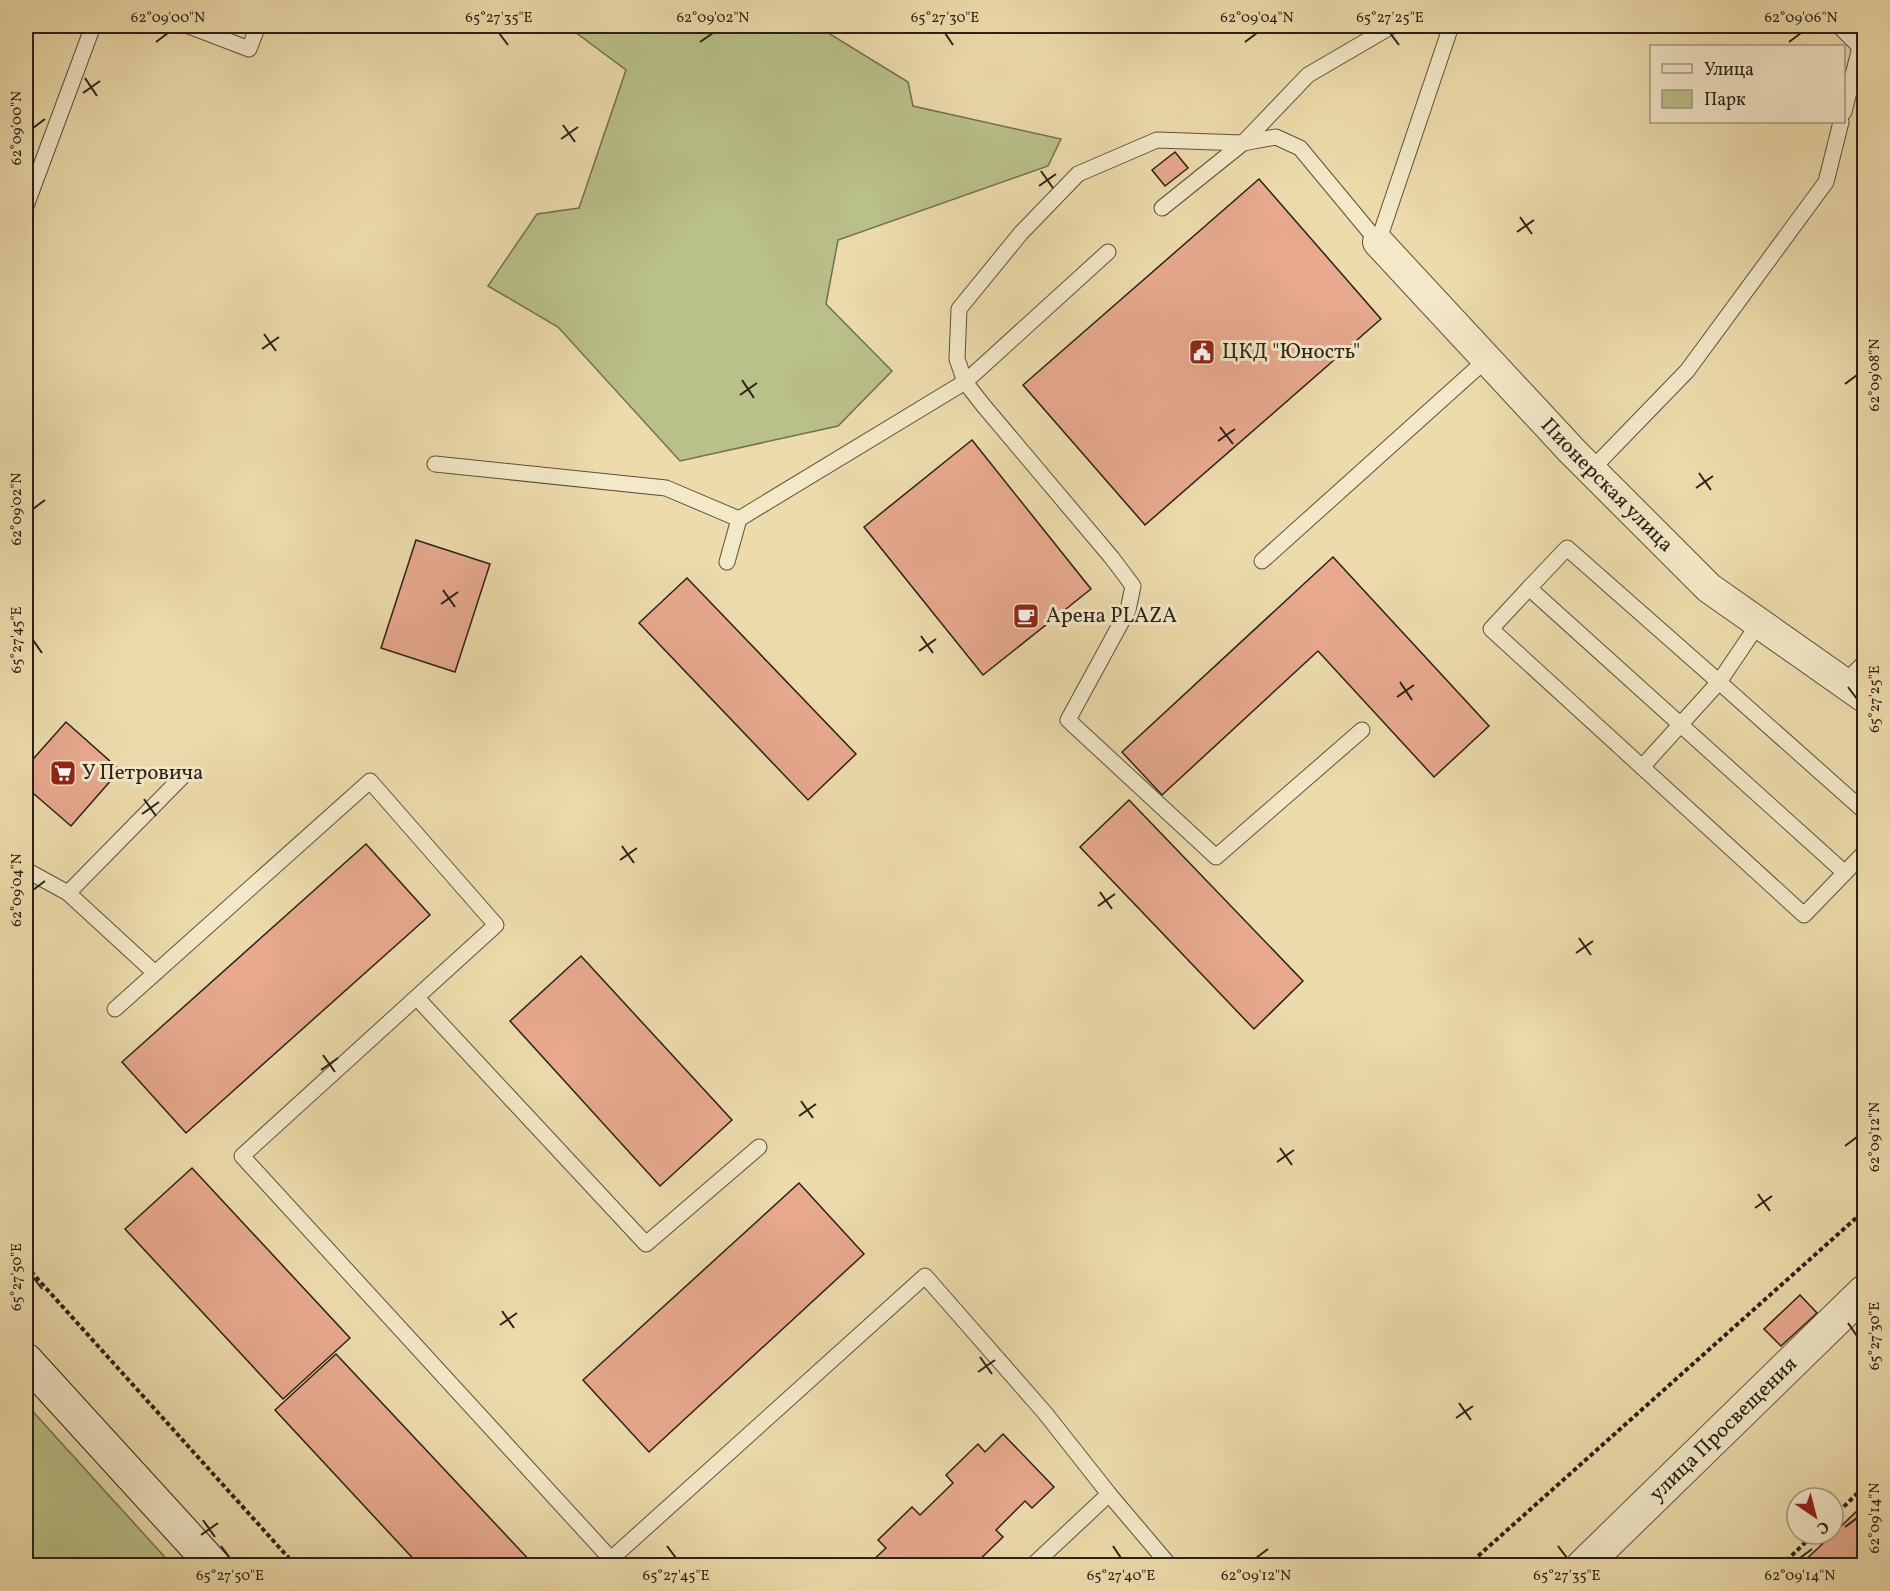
<svg xmlns="http://www.w3.org/2000/svg" width="1890" height="1591" font-family="Vollkorn,serif">
<rect width="100%" height="100%" fill="#eddbab"/>
<filter id="stains"><feTurbulence type="fractalNoise" baseFrequency=".00333" numOctaves="4"/><feColorMatrix values="0 0 0 0 .2 0 0 0 0 .09 0 0 0 0 .02 0 0 0 .5 -.17"/></filter>
<radialGradient id="worn" r=".72"><stop offset=".6" stop-color="#630" stop-opacity="0"/><stop offset="1" stop-color="#630" stop-opacity=".3"/></radialGradient>
<!-- green -->
<g fill="#b9c088" stroke="#717050" stroke-width="1.5">
<path d="M567 26H817L908 82 913 106 1061 139 1048 166 838 240 826 304 892 371 838 426 680 461 558 327 488 286 537 214 579 208 626 70Z"/>
<path d="M26 1404 172 1565H26Z"/>
</g>
<!-- building -->
<g fill="#e8a98f" stroke="#292118" stroke-width="1.5">
<path d="M1175 152 1188 168 1165 186 1152 170Z"/>
<path d="M1259 179 1381 319 1145 525 1023 385Z"/>
<path d="M972 440 1091 589 983 675 864 527Z"/>
<path d="M416 540 490 564 455 672 381 648Z"/>
<path d="M1333 557 1489 726 1434 777 1318 651 1162 795 1122 752Z"/>
<path d="M687 578 856 754 808 800 639 623Z"/>
<path d="M66 722 120 770 71 826 26 787V767Z"/>
<path d="M1129 800 1303 981 1254 1029 1080 847Z"/>
<path d="M366 844 430 915 186 1133 122 1062Z"/>
<path d="M581 956 732 1120 660 1186 510 1021Z"/>
<path d="M192 1168 350 1338 283 1399 125 1229Z"/>
<path d="M799 1183 864 1254 649 1452 583 1380Z"/>
<path d="M1800 1295 1817 1313 1781 1346 1764 1329Z"/>
<path d="M336 1354 534 1565V1566H420L275 1410Z"/>
<path d="M1003 1434 1054 1487 1032 1508 1025 1501 996 1530 1003 1537 973 1566H968L962 1560 956 1566H873L870 1563 886 1548 878 1540 912 1507 920 1515 953 1483 946 1475 978 1444 985 1452Z"/>
<path d="M1864 1504V1566H1799L1833 1534Z"/>
</g>
<g fill="none" stroke-linecap="round" stroke-linejoin="round">
<defs>
<g id="service">
<path d="M189 26 249 49 258 26"/>
<path d="M1839 26 1860 47H1864"/>
<path d="M1861 26 1860 47 1864 52"/>
<path d="M1844 112 1860 47"/>
<path d="M26 206 93 26"/>
<path d="M1162 208 1243 143 1308 75 1392 26"/>
<path d="M1378 242 1451 26"/>
<path d="M435 464 666 488 739 519"/>
<path d="M1591 470 1687 371 1826 182 1841 122"/>
<path d="M1262 561 1487 359"/>
<path d="M727 562 739 519 965 382 1108 252"/>
<path d="M1529 588 1567 548 1719 682 1642 767"/>
<path d="M1759 623 1719 682 1864 811"/>
<path d="M1844 683 1864 663"/>
<path d="M1362 730 1216 857 1068 720 1128 610 1133 586 1112 558 983 405 965 382 957 359 959 309 1021 233 1078 174 1157 140 1243 143 1276 137 1300 148 1378 242"/>
<path d="M26 870 68 893 182 777"/>
<path d="M1845 873 1529 588 1491 629 1804 915 1864 853"/>
<path d="M68 893 155 973"/>
<path d="M417 998 646 1244 759 1147"/>
<path d="M115 1009 370 781 496 925 242 1156 611 1559 604 1566"/>
<path d="M1109 1494 1170 1566"/>
<path d="M611 1559 925 1276 1045 1413 1109 1494 1032 1566"/>
</g>
<g id="minor">
<path id="s1" d="M1378 242 1572 451 1709 588 1864 697"/>
</g>
<g id="tertiary">
<path id="s2" d="M1583 1566 1864 1292"/>
</g>
<path id="secondary" d="M26 1360 214 1566"/>
</defs>
<!-- service casing -->
<use href="#service" stroke="#5a503d" stroke-width="17"/>
<!-- minor casing -->
<use href="#minor" stroke="#5a503d" stroke-width="32"/>
<!-- tertiary casing -->
<use href="#tertiary" stroke="#5a503d" stroke-width="35"/>
<!-- secondary casing -->
<use href="#secondary" stroke="#292118" stroke-width="35"/>
<!-- path -->
<g stroke="#292118" stroke-width="4" stroke-dasharray="4.5 3" stroke-linecap="butt">
<path d="M26 1266 296 1566"/>
<path d="M1833 1517 1864 1487"/>
<path d="M1467 1566 1864 1211"/>
<path d="M1781 1566 1814 1534"/>
</g>
<!-- service -->
<use href="#service" stroke="#f3e8c8" stroke-width="15"/>
<!-- minor -->
<use href="#minor" stroke="#f3e8c8" stroke-width="30"/>
<!-- tertiary -->
<use href="#tertiary" stroke="#f3e8c8" stroke-width="33"/>
<!-- secondary -->
<use href="#secondary" stroke="#f3e8c8" stroke-width="33"/>
</g>
<!-- ticks -->
<path fill="none" stroke="#292118" stroke-width="2" d="M499 33 508 45M945 33 953 45M1390 33 1399 45M156 42 168 33M700 42 713 33M1245 42 1257 33M1789 42 1801 33M85 78 97 96M83 93 100 81M563 125 575 142M33 128 45 119M561 139 578 127M1041 171 1053 188M1039 186 1056 174M1520 217 1532 234M1517 232 1534 220M264 334 276 351M262 349 279 337M742 380 754 398M1845 384 1857 375M740 395 757 383M1220 427 1233 444M1218 441 1235 429M1699 473 1711 490M1696 488 1713 476M33 509 45 500M443 590 455 607M441 604 458 592M921 636 933 653M33 640 42 653M919 651 936 639M1400 682 1412 700M1848 687 1857 699M1397 697 1414 685M144 799 156 816M142 814 159 802M622 846 634 863M620 860 637 848M33 890 45 881M1100 892 1112 909M1098 906 1115 894M1579 938 1591 955M1576 953 1593 941M323 1055 335 1072M321 1070 338 1058M801 1101 813 1118M799 1116 816 1104M1845 1146 1857 1137M1280 1148 1292 1165M1277 1162 1294 1150M1758 1194 1770 1211M1755 1208 1772 1196M33 1277 42 1289M502 1311 514 1328M1848 1323 1857 1336M500 1325 517 1313M980 1357 992 1374M978 1372 995 1360M1459 1403 1471 1420M1456 1418 1473 1406M203 1520 215 1537M1845 1527 1857 1518M201 1535 218 1523M221 1546 230 1558M667 1546 676 1558M1113 1546 1121 1558M1558 1546 1567 1558M1256 1558 1268 1549M1800 1558 1812 1549"/>
<!-- icons -->
<defs>
<symbol id="civic-square" viewBox="-11 -11 22 22"><rect x="-9" y="-9" width="18" height="18" rx="4" fill="#8f2418" stroke="#f3e8c8"/><path d="M-.6-6.5H3V-4.5H.6V-3L4-1V1h2V6H-6V1h2V-1L-.6-3ZM-1.2 2.5V6h2.4V2.5Z" fill="#fff"/></symbol>
<symbol id="cafe-square" viewBox="-11 -11 22 22"><rect x="-9" y="-9" width="18" height="18" rx="4" fill="#8f2418" stroke="#f3e8c8"/><path d="M-5.5-4.5H6V0H3Q3 3.5 0 3.5H-2.5Q-5.5 3.5-5.5 0ZM3-3.2v2h1.7v-2ZM-6 4.5H4V6H-6Z" fill="#fff"/></symbol>
<symbol id="supermarket-square" viewBox="-11 -11 22 22"><rect x="-9" y="-9" width="18" height="18" rx="4" fill="#8f2418" stroke="#f3e8c8"/><path d="M-6-5.5h2.5l.6 2H6L4.5 2H-2.5L-4.4-4H-6ZM-1.5 3.2a1.3 1.3 0 1 0 .1 0ZM3 3.2a1.3 1.3 0 1 0 .1 0Z" fill="#fff"/></symbol>
</defs>
<g fill-rule="evenodd">
<use href="#civic-square" x="1187" y="337" width="30" height="30"/>
<use href="#cafe-square" x="1011" y="601" width="30" height="30"/>
<use href="#supermarket-square" x="48" y="758" width="30" height="30"/>
</g>
<g text-anchor="middle" dominant-baseline="central" stroke-width="6" stroke-linejoin="round" paint-order="stroke">
<!-- poi labels -->
<g font-size="21" fill="#292118" stroke="#f3e8c8" text-anchor="start">
<text x="1222" y="352">ЦКД "Юность"</text>
<text x="1046" y="616">Арена PLAZA</text>
<text x="82" y="773">У Петровича</text>
</g>
<!-- street labels -->
<g font-size="21" fill="#292118" stroke="#f3e8c8">
<text stroke="none"><textPath href="#s1" startOffset="334">Пионерская улица</textPath></text>
<text stroke="none"><textPath href="#s2" startOffset="196">улица Просвещения</textPath></text>
</g>
</g>
<!-- margin -->
<rect width="1890" height="1591" fill="none" stroke="#eddbab" stroke-width="66"/>
<!-- legend -->
<rect x="1650" y="45" width="195" height="78" fill="#f3e8c8" stroke="#a29882" stroke-width="1.5"/>
<rect x="1662" y="64" width="30" height="9" fill="#f3e8c8" stroke="#a29882" stroke-width="1.5"/>
<text x="1704" y="75" font-size="18" fill="#292118">Улица</text>
<rect x="1662" y="90" width="30" height="18" fill="#b9c088" stroke="#a29882" stroke-width="1.5"/>
<text x="1704" y="105" font-size="18" fill="#292118">Парк</text>
<!-- north arrow -->
<g transform="translate(1815 1516) rotate(145)"><circle r="28" fill="#f3e8c8" stroke="#a29882" stroke-width="1.5"/>
<path d="M0-4.5L10 22L0 15L-10 22Z" fill="#8f2418"/>
<text y="-9" font-size="16" font-weight="bold" text-anchor="middle" fill="#292118">С</text>
</g>
<rect x="33" y="33" width="1824" height="1525" fill="none" stroke="#292118" stroke-width="2"/>
<g font-size="15" text-anchor="middle" fill="#292118">
<text x="168" y="22">62°09'00"N</text>
<text x="499" y="22">65°27'35"E</text>
<text x="713" y="22">62°09'02"N</text>
<text x="945" y="22">65°27'30"E</text>
<text x="1257" y="22">62°09'04"N</text>
<text x="1390" y="22">65°27'25"E</text>
<text x="1801" y="22">62°09'06"N</text>
<text transform="translate(16 128) rotate(-90)" y="5">62°09'00"N</text>
<text transform="translate(1874 375) rotate(-90)" y="5">62°09'08"N</text>
<text transform="translate(16 509) rotate(-90)" y="5">62°09'02"N</text>
<text transform="translate(16 640) rotate(-90)" y="5">65°27'45"E</text>
<text transform="translate(1874 699) rotate(-90)" y="5">65°27'25"E</text>
<text transform="translate(16 890) rotate(-90)" y="5">62°09'04"N</text>
<text transform="translate(1874 1137) rotate(-90)" y="5">62°09'12"N</text>
<text transform="translate(16 1277) rotate(-90)" y="5">65°27'50"E</text>
<text transform="translate(1874 1336) rotate(-90)" y="5">65°27'30"E</text>
<text transform="translate(1874 1518) rotate(-90)" y="5">62°09'14"N</text>
<text x="230" y="1580">65°27'50"E</text>
<text x="676" y="1580">65°27'45"E</text>
<text x="1121" y="1580">65°27'40"E</text>
<text x="1256" y="1580">62°09'12"N</text>
<text x="1567" y="1580">65°27'35"E</text>
<text x="1800" y="1580">62°09'14"N</text>
</g>
<rect width="100%" height="100%" filter="url(#stains)"/>
<rect width="100%" height="100%" fill="url(#worn)"/>
</svg>
